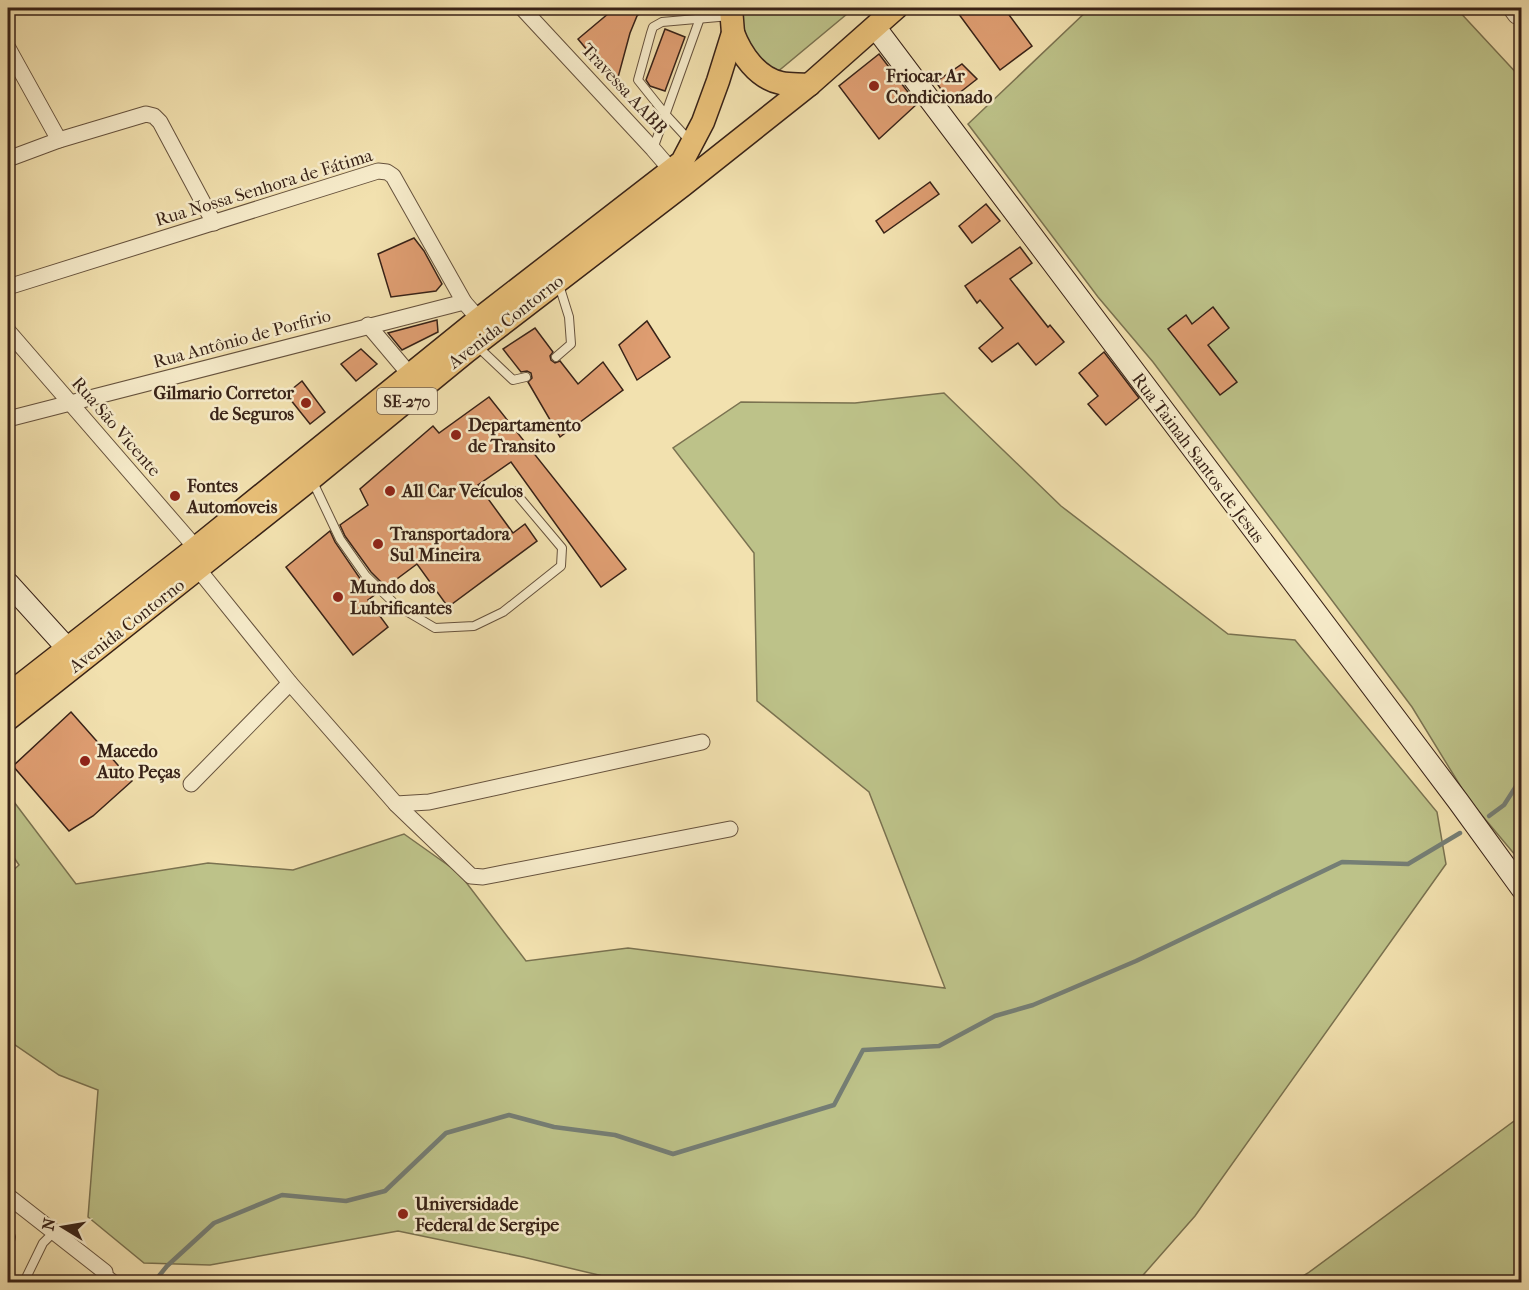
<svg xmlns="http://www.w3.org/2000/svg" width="1529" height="1290" font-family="'IM FELL French Canon',serif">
<rect width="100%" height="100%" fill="#f2e1af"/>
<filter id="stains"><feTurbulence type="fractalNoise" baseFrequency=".00333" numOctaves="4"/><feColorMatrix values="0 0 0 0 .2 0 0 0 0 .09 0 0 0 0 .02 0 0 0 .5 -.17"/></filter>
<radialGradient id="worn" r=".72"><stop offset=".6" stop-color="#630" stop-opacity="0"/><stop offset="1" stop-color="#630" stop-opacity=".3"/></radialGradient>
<!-- green -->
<g fill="#bdc289" stroke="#7a7250" stroke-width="1.5">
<path d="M740 8H852L853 9 776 73 751 50 744 32Z"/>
<path d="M1090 8H1417L1424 13 1438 8H1456L1521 78V862L1469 800 1412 707 1153 362 1098 297 968 124Z"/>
<path d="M944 393 1061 506 1228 634 1295 640 1437 812 1446 864 1195 1216 1137 1282H628L523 1257 398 1231 210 1265 144 1263 88 1217 98 1090 59 1075 8 1040V875L19 865 8 849V794L76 884 208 863 293 870 404 834 459 873 526 961 628 948 945 988 869 792 757 701 754 553 673 448 741 402 855 403Z"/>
<path d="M1521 1116V1282H1293L1308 1273Z"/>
</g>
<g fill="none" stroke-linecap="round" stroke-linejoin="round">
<!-- stream -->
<g stroke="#757e75" stroke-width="4.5">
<path d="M1489 816 1504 805 1522 777"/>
<path d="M154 1282 167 1266 214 1223 282 1195 346 1201 385 1191 446 1133 509 1115 554 1127 615 1135 673 1154 834 1105 863 1050 939 1046 995 1016 1033 1005 1136 961 1342 862 1408 864 1460 833"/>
</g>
</g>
<!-- building -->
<g fill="#de9d71" stroke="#382217" stroke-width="1.5">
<path d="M615 8H645L637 16 630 33 616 85 578 39Z"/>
<path d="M966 8H1004L1032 46 1000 70 958 13Z"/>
<path d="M665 29 685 37 665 91 650 86 646 80Z"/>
<path d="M879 54 917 104 879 139 839 86Z"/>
<path d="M962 64 977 79 949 101 936 82Z"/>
<path d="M930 182 939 194 884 233 876 221Z"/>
<path d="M986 204 1000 221 972 243 959 226Z"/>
<path d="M414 238 424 251 442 284 436 291 391 297 378 254Z"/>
<path d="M1020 247 1032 263 1010 279 1048 327 1050 325 1064 342 1036 365 1018 343 992 362 979 348 1003 328 980 300 977 303 965 286Z"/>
<path d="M1213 307 1229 328 1208 345 1237 382 1220 395 1168 329 1186 315 1192 324Z"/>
<path d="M437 320 438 332 402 350 388 333Z"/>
<path d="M647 321 670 357 637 380 619 345Z"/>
<path d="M535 328 553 352 550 356 551 360 555 363 560 361 578 384 603 362 623 390 560 437 528 382 532 378 531 373 527 371 521 372 503 349Z"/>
<path d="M361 349 377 364 356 381 341 364Z"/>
<path d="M1104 352 1139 398 1106 425 1088 404 1098 396 1079 373Z"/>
<path d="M302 381 325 412 310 424 286 394Z"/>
<path d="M489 397 626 569 601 587 511 462 478 485 513 533 525 524 537 541 448 607 417 564 386 587 371 572 345 536 340 525 368 505 360 489 433 426 439 433Z"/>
<path d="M330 531 335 542 361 580 376 594 368 600 388 627 353 655 286 567Z"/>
<path d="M71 712 132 781 93 816 69 831 13 766Z"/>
</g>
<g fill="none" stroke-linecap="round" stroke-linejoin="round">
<defs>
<g id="lane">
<path d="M689 140 666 115 638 80 651 33 653 27 662 22 730 16"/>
<path d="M653 149 700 18"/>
<path d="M477 346 513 380 526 377"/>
<path d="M556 357 571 344 569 317 559 285"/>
<path d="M312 480 340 539 366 576 396 605 435 628 474 626 503 612 561 566 562 548 514 491"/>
<path d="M8 1230 11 1237 8 1250"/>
<path d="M105 1272 118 1282"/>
<path d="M24 1282 43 1243 53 1233"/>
</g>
<g id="street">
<path d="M522 8 653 149 672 171"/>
<path d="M1510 8 1516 16"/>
<path d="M8 48 59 140"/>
<path d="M8 159 59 140 146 114 154 116 160 122 214 223"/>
<path d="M8 287 378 171 387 172 393 176 464 302"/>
<path d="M368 325 411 376"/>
<path d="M8 331 196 548"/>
<path d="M8 419 464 302 479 319"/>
<path d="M198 569 290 683 396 804 471 876 483 877 730 829"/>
<path d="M191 784 290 683"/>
<path d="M396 804 429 802 702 742"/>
<path d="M8 1196 105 1272"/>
</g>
<g id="secondary">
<path d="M875 27 1458 801 1522 889"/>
<path d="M8 583 67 648"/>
</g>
<g id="primary">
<path d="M733 33C741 54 757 78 781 83 790 85 800 84 809 85"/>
<path d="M8 695 196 548 479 319 682 162 703 122 718 81 733 33 731 8"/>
<path d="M8 719 312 478 467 351 683 185 809 85 896 8"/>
</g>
</defs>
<!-- lane casing -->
<use href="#lane" stroke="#66523d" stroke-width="10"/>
<!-- street casing -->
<use href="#street" stroke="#66523d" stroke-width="17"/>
<!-- secondary casing -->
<use href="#secondary" stroke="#382217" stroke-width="23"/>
<!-- primary casing -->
<use href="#primary" stroke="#382217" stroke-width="25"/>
<!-- lane -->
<use href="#lane" stroke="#f7eccb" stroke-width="8"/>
<!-- street -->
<use href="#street" stroke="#f7eccb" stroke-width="15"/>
<!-- secondary -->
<use href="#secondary" stroke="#f7eccb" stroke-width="21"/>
<!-- primary -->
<use href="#primary" stroke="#e9c078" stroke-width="22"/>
</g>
<!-- markers -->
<g fill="#8f2418" stroke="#f7eccb" stroke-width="2">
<circle cx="874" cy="86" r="6"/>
<circle cx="306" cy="403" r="6"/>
<circle cx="456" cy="435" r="6"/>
<circle cx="390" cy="491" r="6"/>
<circle cx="175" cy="496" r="6"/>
<circle cx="378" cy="544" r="6"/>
<circle cx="338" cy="597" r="6"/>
<circle cx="85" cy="761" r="6"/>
<circle cx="403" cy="1214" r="6"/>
</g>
<g text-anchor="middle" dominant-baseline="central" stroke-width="5" stroke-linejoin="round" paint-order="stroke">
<!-- shield labels -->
<rect fill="#f7eccb" stroke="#715f4d" stroke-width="1.5" x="377" y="388" width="60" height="26" rx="4.5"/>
<g font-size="16" font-weight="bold" fill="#382217">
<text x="407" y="401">SE-270</text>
</g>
<!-- poi labels -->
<g font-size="18" font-weight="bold" fill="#382217" stroke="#f7eccb" text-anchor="start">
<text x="886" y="76">Friocar Ar<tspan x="886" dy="21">Condicionado</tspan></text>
<text x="294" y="393" text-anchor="end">Gilmario Corretor<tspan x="294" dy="21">de Seguros</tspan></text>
<text x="468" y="425">Departamento<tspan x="468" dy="21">de Transito</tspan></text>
<text x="187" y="486">Fontes<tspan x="187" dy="21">Automoveis</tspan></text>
<text x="402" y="491">All Car Veículos</text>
<text x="390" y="534">Transportadora<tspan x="390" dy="21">Sul Mineira</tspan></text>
<text x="350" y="587">Mundo dos<tspan x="350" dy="21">Lubrificantes</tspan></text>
<text x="97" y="751">Macedo<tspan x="97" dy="21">Auto Peças</tspan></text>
<text x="415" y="1204">Universidade<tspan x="415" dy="21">Federal de Sergipe</tspan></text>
</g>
<!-- street labels -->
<g font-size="18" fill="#382217" stroke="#f7eccb">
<text transform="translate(624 89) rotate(47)">Travessa AABB</text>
<text transform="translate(264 188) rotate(-17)">Rua Nossa Senhora de Fátima</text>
<text transform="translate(506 322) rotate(-38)">Avenida Contorno</text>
<text transform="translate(242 339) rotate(-15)">Rua Antônio de Porfirio</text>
<text transform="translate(116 427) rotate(49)">Rua São Vicente</text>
<text transform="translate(1198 458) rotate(53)">Rua Tainah Santos de Jesus</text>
<text transform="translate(127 626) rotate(-38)">Avenida Contorno</text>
</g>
</g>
<!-- margin -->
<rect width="1529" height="1290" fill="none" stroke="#f2e1af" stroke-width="30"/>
<rect x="9" y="9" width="1511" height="1272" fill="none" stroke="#382217" stroke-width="3"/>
<rect x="15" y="15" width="1499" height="1260" fill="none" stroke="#382217" stroke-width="1.5"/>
<!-- north arrow -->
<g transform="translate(63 1227) rotate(281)" stroke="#f7eccb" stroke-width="4.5" paint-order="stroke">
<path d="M0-4.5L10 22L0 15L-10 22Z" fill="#382217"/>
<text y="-9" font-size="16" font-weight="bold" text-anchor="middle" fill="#382217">N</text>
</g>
<rect width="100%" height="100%" filter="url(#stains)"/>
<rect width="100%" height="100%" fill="url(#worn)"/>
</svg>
